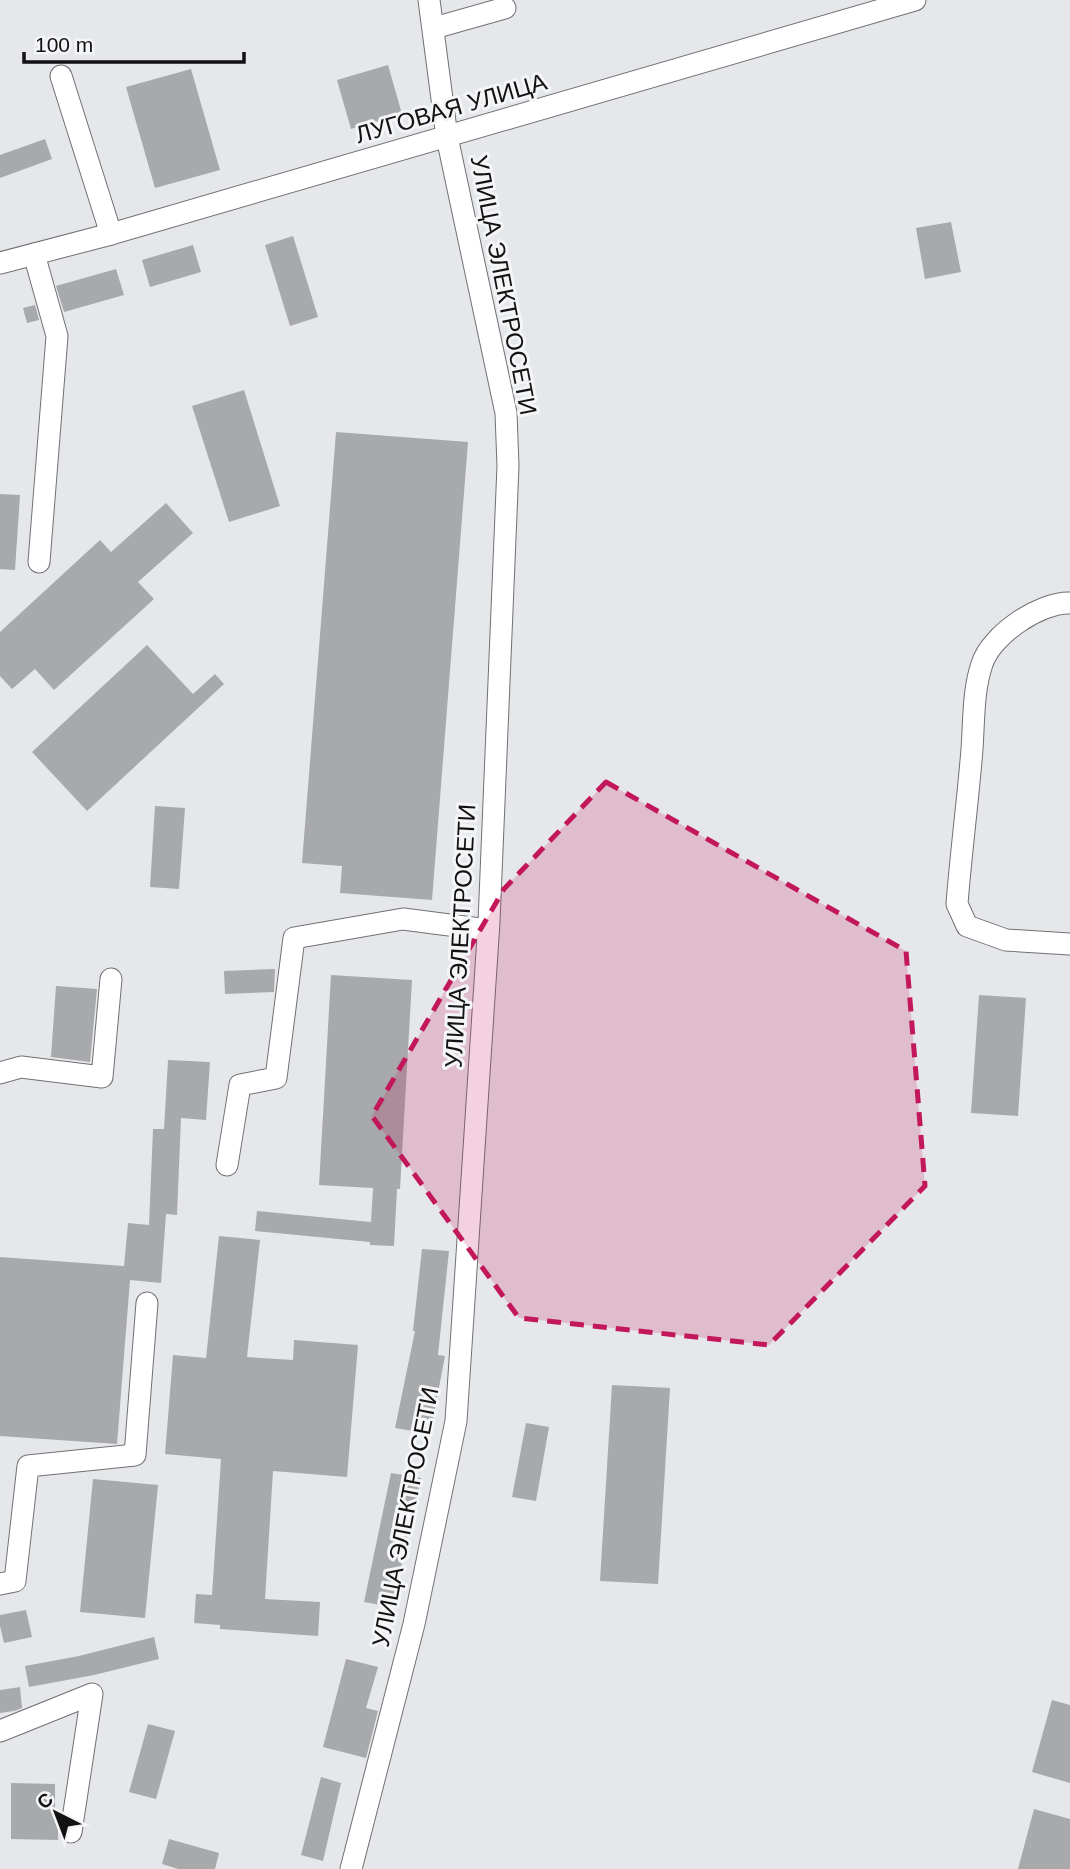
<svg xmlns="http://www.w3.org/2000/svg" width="1070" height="1869" font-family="Helvetica,sans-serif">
<rect width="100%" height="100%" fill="#e6e7ea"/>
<!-- building -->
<g fill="#a8a9ab">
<path d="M388 65 402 114 351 129 337 80Z"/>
<path d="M191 69 220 170 155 188 126 87Z"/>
<path d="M45 139 52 159 0 178V155Z"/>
<path d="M951 222 961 272 925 279 916 228Z"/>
<path d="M293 236 318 317 290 326 265 245Z"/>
<path d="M193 245 201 272 150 287 142 260Z"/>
<path d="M116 269 124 295 64 312 56 286Z"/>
<path d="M35 305 39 320 27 323 23 308Z"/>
<path d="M244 390 280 506 229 522 192 406Z"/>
<path d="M336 432 468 442 432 900 340 893 342 866 302 863Z"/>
<path d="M0 494 20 495 15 570 0 569Z"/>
<path d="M166 503 193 533 138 582 154 599 54 690 35 669 12 689 0 676V632L100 540 111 552Z"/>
<path d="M147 645 193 694 215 674 224 684 87 811 32 752Z"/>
<path d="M155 806 185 808 179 889 150 887Z"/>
<path d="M275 969 274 992 225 994 224 971Z"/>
<path d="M331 975 412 980 400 1189H397L394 1246 370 1245V1242L255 1231 257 1211 371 1222 373 1188 319 1185Z"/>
<path d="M56 986 97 989 90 1062 51 1057Z"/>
<path d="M979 995 1026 998 1018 1116 971 1113Z"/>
<path d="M168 1060 210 1062 206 1120 181 1118 177 1215 166 1214 161 1283 130 1280 117 1444 0 1436V1257L124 1266 128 1223 149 1225 153 1129H164Z"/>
<path d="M219 1236 260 1240 247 1357 293 1360 294 1340 358 1345 347 1477 273 1471 265 1599 320 1602 318 1636 220 1629V1625L194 1623 196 1594 212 1595 221 1459 165 1454 173 1355 206 1358Z"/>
<path d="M422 1249 449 1251 438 1355 445 1356 430 1434 395 1428 415 1331H413Z"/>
<path d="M612 1385 670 1388 658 1584 600 1581Z"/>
<path d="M526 1423 549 1427 536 1501 512 1497Z"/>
<path d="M391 1473 421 1478 392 1607 364 1602Z"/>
<path d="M93 1479 158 1485 145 1618 80 1612Z"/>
<path d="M26 1610 32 1637 4 1643 0 1626V1615Z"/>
<path d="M154 1637 159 1659 94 1675 29 1687 25 1666 79 1656Z"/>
<path d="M346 1659 378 1667 366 1708 378 1711 366 1758 323 1747Z"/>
<path d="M20 1687 22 1708 14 1711 0 1713V1690Z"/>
<path d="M1052 1700 1070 1705V1783L1032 1772Z"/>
<path d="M148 1724 175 1731 156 1799 129 1792Z"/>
<path d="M321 1777 341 1783 323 1861 301 1855Z"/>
<path d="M11 1783 55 1784V1814H58V1840L11 1839Z"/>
<path d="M1034 1809 1070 1819V1869H1018Z"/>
<path d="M169 1839 219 1853 215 1869H178L162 1864Z"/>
</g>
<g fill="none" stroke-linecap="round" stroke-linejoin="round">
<defs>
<g id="minor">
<path d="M434 28 505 8"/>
<path d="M61 76 111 234"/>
<path d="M34 254 57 336 39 562"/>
<path d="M0 263 111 234 915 0"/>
<path d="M1070 603C1040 602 991 635 982 664 973 690 974 721 972 749 968 800 961 852 957 904L967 926 1006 940 1070 944"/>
<path d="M0 1073 21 1067 102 1077 111 979"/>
<path d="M227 1165 240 1085 276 1078 294 938 403 919 488 930"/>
<path d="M0 1584 15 1581 28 1466 135 1455 147 1303"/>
<path d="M0 1731 92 1694 71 1832"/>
<path d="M351 1869 414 1624 456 1421 489 922 508 466 506 413 447 137 429 0"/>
</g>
</defs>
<!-- minor casing -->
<use href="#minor" stroke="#707173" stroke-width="23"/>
<!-- minor -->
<use href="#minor" stroke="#fff" stroke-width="21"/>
</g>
<!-- marked area -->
<path fill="#c2185b" fill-opacity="0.2" stroke="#c2185b" stroke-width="5" stroke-dasharray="14 9" stroke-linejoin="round" d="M606 782 906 951 925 1186 769 1345 519 1318 372 1116 504 889Z"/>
<g text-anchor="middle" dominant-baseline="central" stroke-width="6" stroke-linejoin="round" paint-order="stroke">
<!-- street labels -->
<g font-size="24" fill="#121213" stroke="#f3f5f7">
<text transform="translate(451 108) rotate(-16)">ЛУГОВАЯ УЛИЦА</text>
<text transform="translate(504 285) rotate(79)">УЛИЦА ЭЛЕКТРОСЕТИ</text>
<text transform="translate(460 936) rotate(-87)">УЛИЦА ЭЛЕКТРОСЕТИ</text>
<text transform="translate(405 1517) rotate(-79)">УЛИЦА ЭЛЕКТРОСЕТИ</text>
</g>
</g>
<!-- north arrow -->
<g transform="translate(56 1813) rotate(318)" stroke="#f3f5f7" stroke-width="5" paint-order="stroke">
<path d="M0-5L12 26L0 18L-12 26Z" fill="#121213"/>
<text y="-10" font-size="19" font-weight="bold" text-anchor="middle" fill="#121213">С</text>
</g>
<!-- scale -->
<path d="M24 52v10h220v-10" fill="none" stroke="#121213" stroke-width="3.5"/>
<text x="35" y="52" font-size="21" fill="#121213" stroke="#f3f5f7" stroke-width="5" paint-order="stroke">100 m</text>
</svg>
